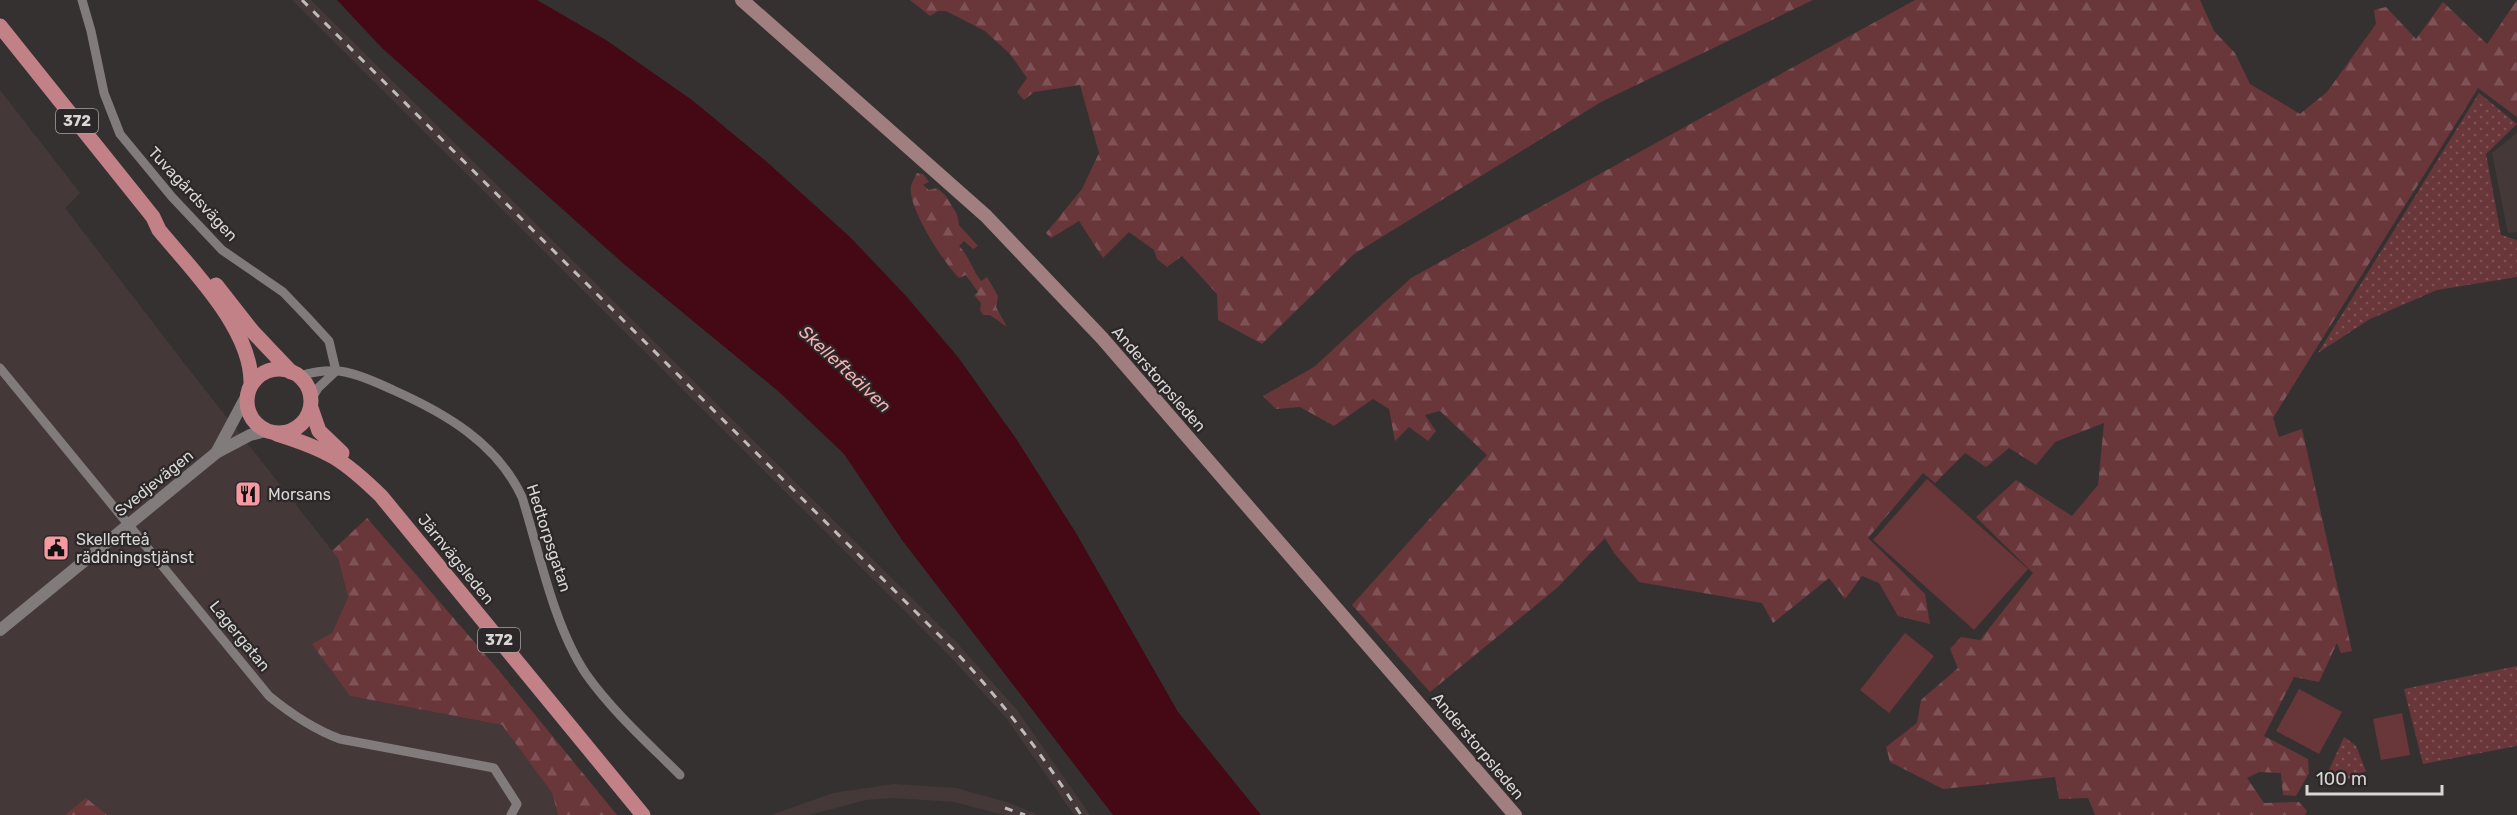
<svg xmlns="http://www.w3.org/2000/svg" width="2517" height="815" font-family="Rubik,sans-serif">
<defs>
<pattern id="grass-dots" width="8" height="8" patternUnits="userSpaceOnUse" patternTransform="scale(1.5)"><rect width="8" height="8" fill="#69363a"/><path d="M2 2h.1M6 6h.1" fill="none" stroke="#7e5256" stroke-width="1.8" stroke-linecap="round"/></pattern>
<pattern id="forest-firs" width="22" height="20" patternUnits="userSpaceOnUse" patternTransform="scale(1.5)"><rect width="22" height="20" fill="#69363a"/><path d="M5 1l3.5 6h-7zM16 11l3.5 6h-7z" fill="#7e5256"/></pattern>
</defs>
<rect width="100%" height="100%" fill="#363131"/>
<!-- built -->
<g fill="#443838">
<path d="M292 0H311L958 644 1017 710 1090 815H1074L1007 719 948 654Z"/>
<path d="M0 90 80 193 65 208 184 363 338 558 348 597 332 633 350 696 502 725 552 793 558 815H0Z"/>
<path d="M2517 133V232L2508 233 2492 153Z"/>
<path d="M894 784 956 788 1007 802 1039 815H1004L954 802 894 798 866 800 809 815H771L833 793Z"/>
</g>
<!-- grass -->
<g fill="url(#grass-dots)">
<path d="M2479 93 2517 124 2486 154 2501 235 2517 240V277L2437 290 2370 319 2318 353Z"/>
<path d="M2517 666V746L2423 764 2404 689Z"/>
<path d="M2344 737 2356 746 2366 771 2340 783 2324 781Z"/>
</g>
<!-- forest -->
<g fill="url(#forest-firs)">
<path d="M910 0H1813L1601 102 1354 254 1262 344 1218 320 1217 294 1182 256 1167 267 1157 259 1154 250 1129 232 1103 258 1079 221 1051 238 1046 233 1082 189 1099 153 1080 85 1034 92 1024 100 1017 92 1027 78 1010 54 985 31 946 11H938L930 16Z"/>
<path d="M1915 0H2200L2214 31 2235 53 2250 84 2300 114 2327 92 2376 24 2374 10 2386 7 2416 39 2443 2 2487 44 2517 0V117L2478 88 2273 418 2279 437 2302 429 2352 651 2341 653 2337 643 2319 682 2294 677 2264 736 2308 759 2309 773 2296 796 2283 795 2281 773 2259 772 2247 778 2264 803 2299 802 2307 811 2305 815H2095L2088 798 2059 799 2055 777 1943 789 1890 762 1886 747 1917 723 1921 700 1958 668 1950 649 1961 637 1980 640 2033 573 1976 517 2016 480 2072 516 2098 485 2104 423 2055 442 2036 465 2009 448 1986 467 1965 453 1935 483 1923 473 1868 538 1925 594 1930 624 1898 616 1879 583 1862 576 1845 599 1829 578 1773 623 1762 603 1639 582 1614 553 1605 538 1558 587 1430 692 1352 605 1487 455 1440 411 1425 415 1436 431 1428 441 1409 427 1395 441 1389 409 1373 399 1334 426 1300 407 1276 409 1263 396 1314 367 1411 278Z"/>
<path d="M917 173 923 174 929 182 923 185 929 190 937 188 945 195 957 214 959 225 978 246 973 249 964 241 959 246C969 256 972 269 981 281L987 277 998 296 996 307 1007 327 990 315H983L980 310 981 303 974 295 978 292 966 275 959 278C944 263 907 207 911 186 912 182 915 177 917 173Z"/>
<path d="M367 518 496 667 617 815H558L552 793 502 725 350 696 312 644 332 633 348 597 338 558 332 551Z"/>
<path d="M86 798 107 815H65Z"/>
</g>
<!-- pitch -->
<g fill="#69363a">
<path d="M1927 479 2028 569 1974 630 1873 540Z"/>
<path d="M1905 633 1934 656 1889 713 1860 690Z"/>
<path d="M2299 689 2342 712 2319 754 2276 731Z"/>
<path d="M2402 713 2410 755 2381 760 2373 719Z"/>
</g>
<!-- water -->
<path fill="#440915" d="M337 0H537L606 40 692 100 767 162 850 237 906 296 958 357 1017 440 1076 533 1178 712 1261 815H1113L902 540 844 454 778 391 625 265 382 48Z"/>
<g fill="none" stroke-linecap="round" stroke-linejoin="round">
<!-- minor -->
<g stroke="#817b7b" stroke-width="9">
<path d="M82 0 91 31 104 93 120 134 172 197 222 250 283 292 307 317 329 341 336 371"/>
<path d="M0 368 269 696C291 714 313 729 340 739L494 768 517 804 511 815"/>
<path d="M299 376C313 372 330 369 345 372 361 375 378 383 393 390 445 413 497 443 522 497 539 551 554 627 586 674 612 711 648 743 680 775"/>
<path d="M311 400 318 388 336 371"/>
</g>
<!-- tertiary -->
<g stroke="#817b7b" stroke-width="12">
<path d="M216 453 247 395"/>
<path d="M0 630 216 453 250 435 266 431"/>
</g>
<!-- secondary -->
<path stroke="#a17e80" stroke-width="14" d="M742 0 986 216 1102 338 1515 815"/>
<!-- primary -->
<g stroke="#c18186" stroke-width="15">
<path d="M0 26 153 217 159 230C192 270 253 330 251 385"/>
<path d="M216 285 253 332 291 372"/>
<circle cx="279" cy="401" r="32"/>
<path d="M311 408 319 431 342 453"/>
<path d="M277 434C328 450 343 459 381 496L643 815"/>
</g>
<!-- rail -->
<g stroke="#bfbcbc" stroke-width="3" stroke-dasharray="8 8" stroke-linecap="butt">
<path d="M302 0 953 649C1002 701 1043 755 1081 815"/>
<path d="M1005 808 1025 815"/>
</g>
</g>
<!-- icons -->
<defs>
<symbol id="restaurant-square" viewBox="-11 -11 22 22"><rect x="-9" y="-9" width="18" height="18" rx="4" fill="#f49aa0" stroke="#2c2728"/><path d="M-5-6h1v4h1v-4h1v4h1v-4h1v5L-1.5 .5V6h-2V.5L-5-1ZM5-6V6H3V1.5H1.5Q1.5-4 5-6Z" fill="#111"/></symbol>
<symbol id="civic-square" viewBox="-11 -11 22 22"><rect x="-9" y="-9" width="18" height="18" rx="4" fill="#f49aa0" stroke="#2c2728"/><path d="M-.6-6.5H3V-4.5H.6V-3L4-1V1h2V6H-6V1h2V-1L-.6-3ZM-1.2 2.5V6h2.4V2.5Z" fill="#111"/></symbol>
</defs>
<g fill-rule="evenodd">
<use href="#restaurant-square" x="233" y="479" width="30" height="30"/>
<use href="#civic-square" x="41" y="533" width="30" height="30"/>
</g>
<g text-anchor="middle" dominant-baseline="central" stroke-width="4.5" stroke-linejoin="round" paint-order="stroke">
<!-- shield labels -->
<g fill="#2c2728" stroke="#a5a2a2" stroke-width="1.5">
<rect x="56" y="109" width="42" height="24" rx="4.5"/>
<rect x="478" y="628" width="42" height="24" rx="4.5"/>
</g>
<g font-size="15" font-weight="bold" fill="#d9d6d6">
<text x="77" y="121">372</text>
<text x="499" y="640">372</text>
</g>
<!-- street labels -->
<g font-size="16" fill="#d9d6d6" stroke="#2c2728">
<text transform="translate(193 194) rotate(47)">Tuvagårdsvägen</text>
<text transform="translate(1159 379) rotate(49)">Anderstorpsleden</text>
<text transform="translate(154 483) rotate(-39)">Svedjevägen</text>
<text transform="translate(549 538) rotate(72)">Hedtorpsgatan</text>
<text transform="translate(456 559) rotate(51)">Järnvägsleden</text>
<text transform="translate(240 636) rotate(51)">Lagergatan</text>
<text transform="translate(1478 746) rotate(50)">Anderstorpsleden</text>
</g>
<!-- poi labels -->
<g font-size="16" fill="#d9d6d6" stroke="#2c2728" text-anchor="start">
<text x="268" y="494">Morsans</text>
<text x="76" y="539">Skellefteå<tspan x="76" dy="18">räddningstjänst</tspan></text>
</g>
<!-- water labels -->
<g font-size="18" font-style="italic" fill="#f7afb3" stroke="#2c2728">
<text transform="translate(845 369) rotate(43)">Skellefteälven</text>
</g>
</g>
<!-- scale -->
<path d="M2307 785v9h135v-9" fill="none" stroke="#d9d6d6" stroke-width="3"/>
<text x="2316" y="785" font-size="18" fill="#d9d6d6" stroke="#2c2728" stroke-width="4.5" paint-order="stroke">100 m</text>
</svg>
